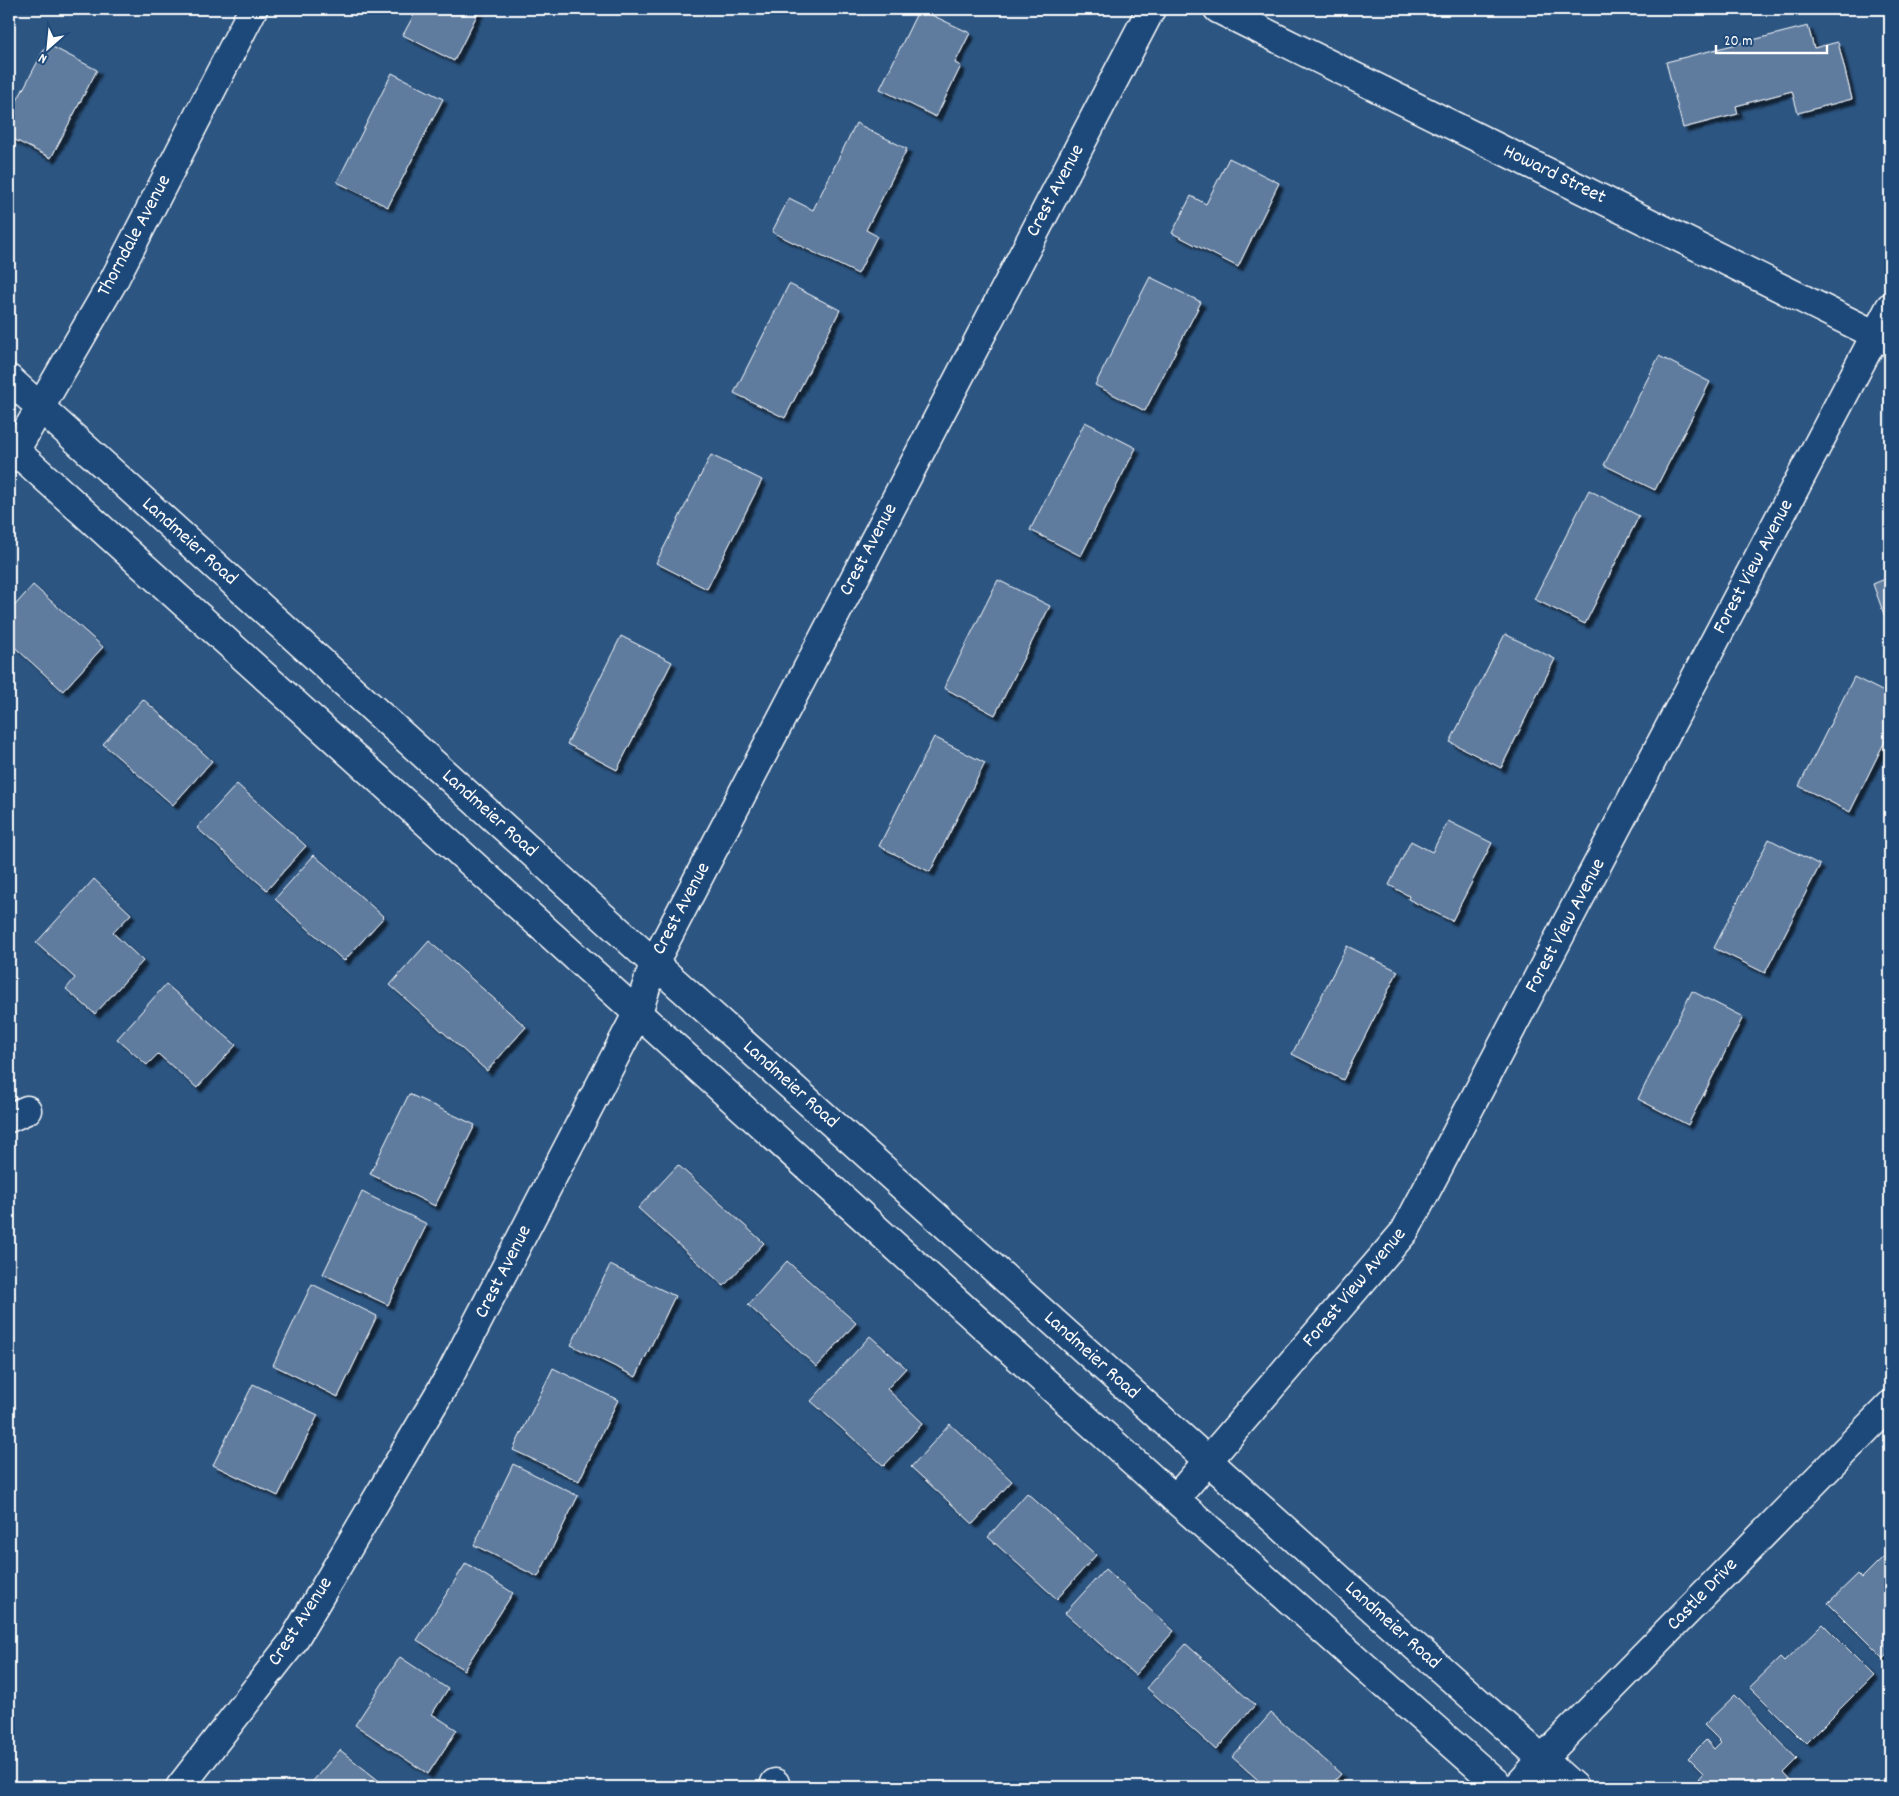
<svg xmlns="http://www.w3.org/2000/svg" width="1899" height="1796" font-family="Dekko,sans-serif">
<defs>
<filter id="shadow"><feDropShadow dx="4.5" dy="4.5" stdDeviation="1" flood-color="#0009"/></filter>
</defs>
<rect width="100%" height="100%" fill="#2c5582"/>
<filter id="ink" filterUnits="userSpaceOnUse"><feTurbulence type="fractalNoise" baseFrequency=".02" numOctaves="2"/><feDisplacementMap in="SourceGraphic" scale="10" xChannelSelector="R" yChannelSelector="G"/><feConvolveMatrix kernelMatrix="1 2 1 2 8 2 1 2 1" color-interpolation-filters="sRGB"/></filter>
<g filter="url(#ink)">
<!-- building -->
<g fill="#5e7c9f" stroke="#fff" filter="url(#shadow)">
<path d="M417 9H480L454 61 403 35Z"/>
<path d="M919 9 970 33 955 63 961 66 936 117 880 89Z"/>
<path d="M1808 26 1814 48 1838 42 1852 99 1798 113 1792 91 1736 106 1738 114 1683 128 1666 62Z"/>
<path d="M47 44 97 70 51 158 9 137V116Z"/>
<path d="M392 73 443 99 388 207 337 182Z"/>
<path d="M856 123 907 149 866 230 877 236 858 274 772 232 789 198 813 210Z"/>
<path d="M1229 158 1279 183 1238 267 1172 233 1191 196 1206 204Z"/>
<path d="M1150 277 1201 302 1145 411 1095 385Z"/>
<path d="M789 284 840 310 785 418 734 393Z"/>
<path d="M1659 356 1710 382 1655 490 1604 465Z"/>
<path d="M1085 422 1136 448 1081 556 1030 530Z"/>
<path d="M711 455 762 480 707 589 656 563Z"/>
<path d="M1589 490 1639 516 1585 624 1534 599Z"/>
<path d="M1890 577V631L1873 584Z"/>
<path d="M998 580 1050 606 995 715 944 688Z"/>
<path d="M33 585 103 647 63 691 9 642V612Z"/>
<path d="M1505 634 1555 659 1501 768 1450 742Z"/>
<path d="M621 636 672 662 617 770 567 744Z"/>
<path d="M1854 677 1890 695V731L1850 812 1799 786Z"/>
<path d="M143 699 212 761 173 805 103 744Z"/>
<path d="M934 737 985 763 930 872 879 846Z"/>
<path d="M237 784 306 846 267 890 197 828Z"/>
<path d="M1448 821 1492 843 1452 921 1408 899 1409 896 1389 885 1411 841 1432 852Z"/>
<path d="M1769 839 1820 865 1765 973 1714 948Z"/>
<path d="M314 855 384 917 344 961 275 899Z"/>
<path d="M94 879 131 914 113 933 143 961 95 1014 66 989 75 978 36 943Z"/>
<path d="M429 941 526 1027 487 1071 390 985Z"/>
<path d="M1347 946 1398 971 1343 1080 1292 1054Z"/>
<path d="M166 984 236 1045 197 1088 158 1054 147 1065 117 1039Z"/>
<path d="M1692 991 1743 1017 1688 1125 1638 1099Z"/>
<path d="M409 1094 475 1125 435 1206 370 1174Z"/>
<path d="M678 1165 764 1243 724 1286 638 1208Z"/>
<path d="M362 1192 427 1224 388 1305 323 1274Z"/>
<path d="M787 1261 856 1323 817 1367 748 1305Z"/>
<path d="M610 1265 675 1296 636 1377 571 1345Z"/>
<path d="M312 1284 377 1316 338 1397 273 1365Z"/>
<path d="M870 1336 906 1368 887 1389 923 1423 884 1466 811 1401Z"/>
<path d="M553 1368 618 1400 579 1481 513 1450Z"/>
<path d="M253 1384 318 1415 278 1496 213 1465Z"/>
<path d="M950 1424 1012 1481 973 1524 911 1467Z"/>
<path d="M513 1464 578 1496 538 1577 474 1545Z"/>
<path d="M1027 1493 1096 1555 1057 1599 988 1537Z"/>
<path d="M1890 1550V1652L1884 1659 1828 1603 1858 1574 1862 1578Z"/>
<path d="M466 1563 513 1593 464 1670 417 1640Z"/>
<path d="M1105 1569 1174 1631 1135 1675 1065 1613Z"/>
<path d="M1823 1624 1874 1675 1806 1743 1750 1687 1780 1658 1784 1662Z"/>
<path d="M1186 1644 1255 1705 1216 1750 1147 1688Z"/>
<path d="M400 1657 448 1689 432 1714 457 1730 428 1774 355 1725Z"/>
<path d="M1735 1695 1797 1759 1783 1773 1794 1785 1791 1787H1707L1698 1779 1703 1773 1688 1758 1706 1740 1714 1749 1721 1742 1704 1725Z"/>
<path d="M1271 1713 1341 1774 1329 1787H1266L1232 1757Z"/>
<path d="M340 1750 387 1787H319L312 1782Z"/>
</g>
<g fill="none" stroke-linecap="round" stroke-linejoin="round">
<defs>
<g id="minor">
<path d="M1218 9 1890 342"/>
<path d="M9 459 15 451 114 280 253 9"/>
<path d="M9 1118 27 1110"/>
<path d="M1175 1499 1405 1231 1890 307"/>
<path d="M775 1783 776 1787"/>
<path d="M180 1787 292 1643 449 1377 638 1012 654 963 1151 9"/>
<path d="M1517 1787 1542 1759 1890 1405"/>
</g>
<g id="tertiary">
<path d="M9 379 654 963 1391 1625 1574 1787"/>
<path d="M9 445 1175 1499 1501 1787"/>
</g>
</defs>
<!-- minor casing -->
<use href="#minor" stroke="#fff" stroke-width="31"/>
<!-- tertiary casing -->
<use href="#tertiary" stroke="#fff" stroke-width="31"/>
<!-- minor -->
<use href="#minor" stroke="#1f4a7a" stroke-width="28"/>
<!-- tertiary -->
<use href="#tertiary" stroke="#1f4a7a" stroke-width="28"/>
</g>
</g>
<g text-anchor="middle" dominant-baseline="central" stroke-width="4" stroke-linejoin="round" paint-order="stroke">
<!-- street labels -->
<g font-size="20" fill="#fff" stroke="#1f4a7a">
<text transform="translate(1554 175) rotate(26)">Howard Street</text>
<text transform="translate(1056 191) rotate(-62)">Crest Avenue</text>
<text transform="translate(135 236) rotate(-62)">Thorndale Avenue</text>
<text transform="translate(189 542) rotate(42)">Landmeier Road</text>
<text transform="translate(869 550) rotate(-62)">Crest Avenue</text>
<text transform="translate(1754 567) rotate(-62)">Forest View Avenue</text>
<text transform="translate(489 814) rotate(42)">Landmeier Road</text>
<text transform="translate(682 909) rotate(-62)">Crest Avenue</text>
<text transform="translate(1566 926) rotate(-62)">Forest View Avenue</text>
<text transform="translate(790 1085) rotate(42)">Landmeier Road</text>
<text transform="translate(504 1272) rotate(-63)">Crest Avenue</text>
<text transform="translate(1355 1288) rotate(-50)">Forest View Avenue</text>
<text transform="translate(1091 1356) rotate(42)">Landmeier Road</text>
<text transform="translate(1703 1595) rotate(-46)">Castle Drive</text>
<text transform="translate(301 1622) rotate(-57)">Crest Avenue</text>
<text transform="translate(1392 1626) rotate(42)">Landmeier Road</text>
</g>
</g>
<!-- margin -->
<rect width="1899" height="1796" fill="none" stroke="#1f4a7a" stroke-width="30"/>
<rect x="15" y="15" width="1869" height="1766" fill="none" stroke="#fff" stroke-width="2" filter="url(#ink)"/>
<!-- north arrow -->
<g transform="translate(48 48) rotate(207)" stroke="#1f4a7a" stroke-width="4" paint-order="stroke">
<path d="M0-4L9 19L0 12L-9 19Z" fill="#ffffff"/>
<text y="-8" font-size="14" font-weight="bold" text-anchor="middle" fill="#ffffff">N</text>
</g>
<!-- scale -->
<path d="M1716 45v8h111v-8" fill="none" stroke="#ffffff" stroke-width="2.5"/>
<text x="1724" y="45" font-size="15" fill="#ffffff" stroke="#1f4a7a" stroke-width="4" paint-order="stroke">20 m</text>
</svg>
